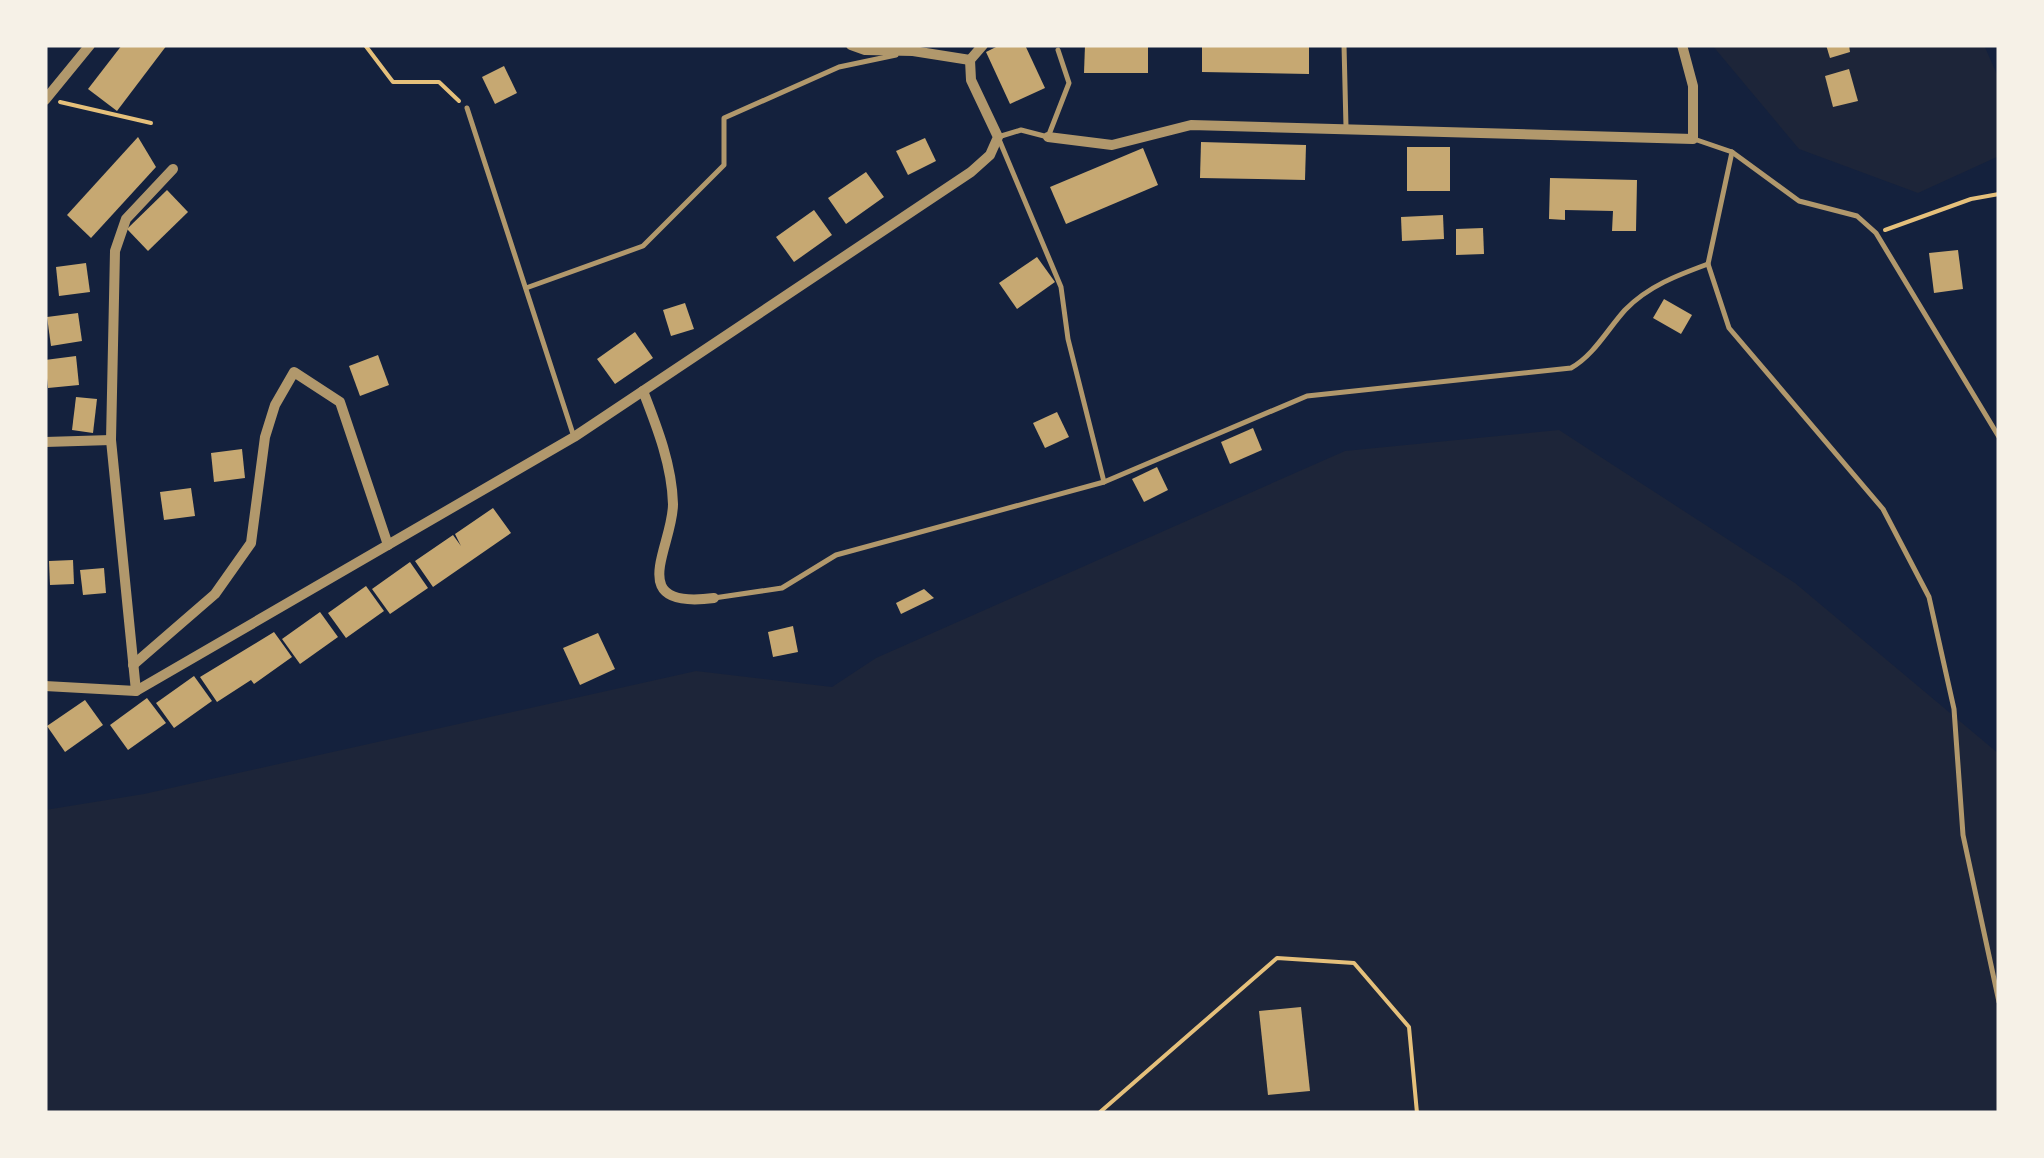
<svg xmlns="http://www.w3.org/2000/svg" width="2044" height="1158" font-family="'Fira Sans',sans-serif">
<rect width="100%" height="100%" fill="#14213d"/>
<!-- green -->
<g fill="#1d2539">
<path d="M1712 45H1984L1999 79V156L1918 193 1799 149Z"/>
<path d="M1559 430 1795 583 1999 754V1113H45V810L144 794 696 671 832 687 876 658 1345 451Z"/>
</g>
<!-- building -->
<g fill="#c6a872">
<path d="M122 45H167L117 111 88 89Z"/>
<path d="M1000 45H1025L1045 88 1010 104 986 52Z"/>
<path d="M1085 45H1148V73H1084Z"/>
<path d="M1202 45H1309V74L1202 72Z"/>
<path d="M1826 45H1849L1850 52 1830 58Z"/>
<path d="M504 66 517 93 495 104 482 77Z"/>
<path d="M1849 69 1858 101 1833 107 1825 76Z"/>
<path d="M138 137 156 167 91 238 67 215Z"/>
<path d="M925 138 936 161 908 175 896 151Z"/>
<path d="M1201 142 1306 145 1305 180 1200 178Z"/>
<rect x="1407" y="147" width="43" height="44"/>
<path d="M1143 148 1158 185 1066 224 1050 187Z"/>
<path d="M866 172 884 197 846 224 828 198Z"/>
<path d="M1550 178 1637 180 1636 231H1612L1613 211 1565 210V220L1549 219Z"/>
<path d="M167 190 188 212 148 251 127 229Z"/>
<path d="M814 210 832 235 794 262 776 237Z"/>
<path d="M1443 215 1444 239 1402 241 1401 217Z"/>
<path d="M1483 228 1484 254 1456 255V229Z"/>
<path d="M1958 250 1963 289 1934 293 1929 253Z"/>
<path d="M1037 257 1055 282 1017 309 999 283Z"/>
<path d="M86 263 90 292 59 296 56 267Z"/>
<path d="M1664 299 1692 315 1681 334 1653 318Z"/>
<path d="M685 303 694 329 671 336 663 310Z"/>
<path d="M78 313 82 341 51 346 47 317Z"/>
<path d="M635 332 653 358 615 384 597 359Z"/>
<path d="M378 355 389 385 360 396 349 366Z"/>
<path d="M76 356 79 385 48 388 45 360Z"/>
<path d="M76 397 97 399 93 433 72 430Z"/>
<path d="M1057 412 1069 437 1045 448 1033 423Z"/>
<path d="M1253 428 1262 450 1230 464 1221 442Z"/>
<path d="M242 449 245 478 214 482 211 453Z"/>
<path d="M1157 467 1168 490 1144 502 1132 479Z"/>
<path d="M191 488 195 516 164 520 160 492Z"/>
<path d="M493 508 511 533 433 587 415 561 453 535 461 546 455 534Z"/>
<path d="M73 560 74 584 50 585 49 561Z"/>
<path d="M410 562 428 588 390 614 372 589Z"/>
<path d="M104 568 106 593 83 595 80 570Z"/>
<path d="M366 586 384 611 346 638 328 613Z"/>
<path d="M924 589 934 598 901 614 896 603Z"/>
<path d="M320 612 338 637 300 664 282 639Z"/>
<path d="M793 626 798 652 773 657 768 632Z"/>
<path d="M274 632 292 657 254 684 251 680 217 702 200 677Z"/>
<path d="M598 633 615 669 580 685 563 648Z"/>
<path d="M194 676 212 701 174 728 156 703Z"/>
<path d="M147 698 166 723 128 750 110 725Z"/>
<path d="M85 700 103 725 65 752 47 726Z"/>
<path d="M1301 1007 1310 1091 1268 1095 1259 1011Z"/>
</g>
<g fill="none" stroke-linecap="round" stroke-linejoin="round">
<!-- path -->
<g stroke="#e5c07b" stroke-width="4">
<path d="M365 45 393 82H439L459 101"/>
<path d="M60 102 151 123"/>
<path d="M1885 230 1971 199 1999 194"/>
<path d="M1099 1113 1277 958 1354 963 1409 1027 1417 1113"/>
</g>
<!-- service -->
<g stroke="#b1986c" stroke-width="5">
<path d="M1344 45 1346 127"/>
<path d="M1058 50 1069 83 1048 137 1021 130 998 137 1061 287 1068 339 1104 482"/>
<path d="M467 108 573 434"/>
<path d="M1732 152 1799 201 1857 216 1876 233 1999 437"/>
<path d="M1708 264 1729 328 1883 509 1929 597 1954 709 1963 835 1999 1002"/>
<path d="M526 288 643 246 724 165V118L839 67 896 55"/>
<path d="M714 598 782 588 836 555 1104 482 1307 396 1571 368C1594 355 1607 330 1625 310 1648 286 1678 275 1708 264L1732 152 1694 139"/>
</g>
<!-- minor -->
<g stroke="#b1986c" stroke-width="10">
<path d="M851 45 865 50 913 51 970 60"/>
<path d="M45 100 90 45"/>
<path d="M1048 137 1112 145 1191 125 1693 139V86L1682 45"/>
<path d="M643 391C657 427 672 465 673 504 673 547 623 610 714 598"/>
<path d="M45 442 111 440"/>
<path d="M133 665 215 594 251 543 265 437 275 405 294 372 340 402 388 545"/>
<path d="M45 686 136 691 574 437 971 172 990 155 998 137 971 80 970 60 983 45"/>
<path d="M136 691 111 440 115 251 126 219 173 169"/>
</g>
</g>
<!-- border -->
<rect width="2044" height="1158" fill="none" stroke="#f6f1e7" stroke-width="95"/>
</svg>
